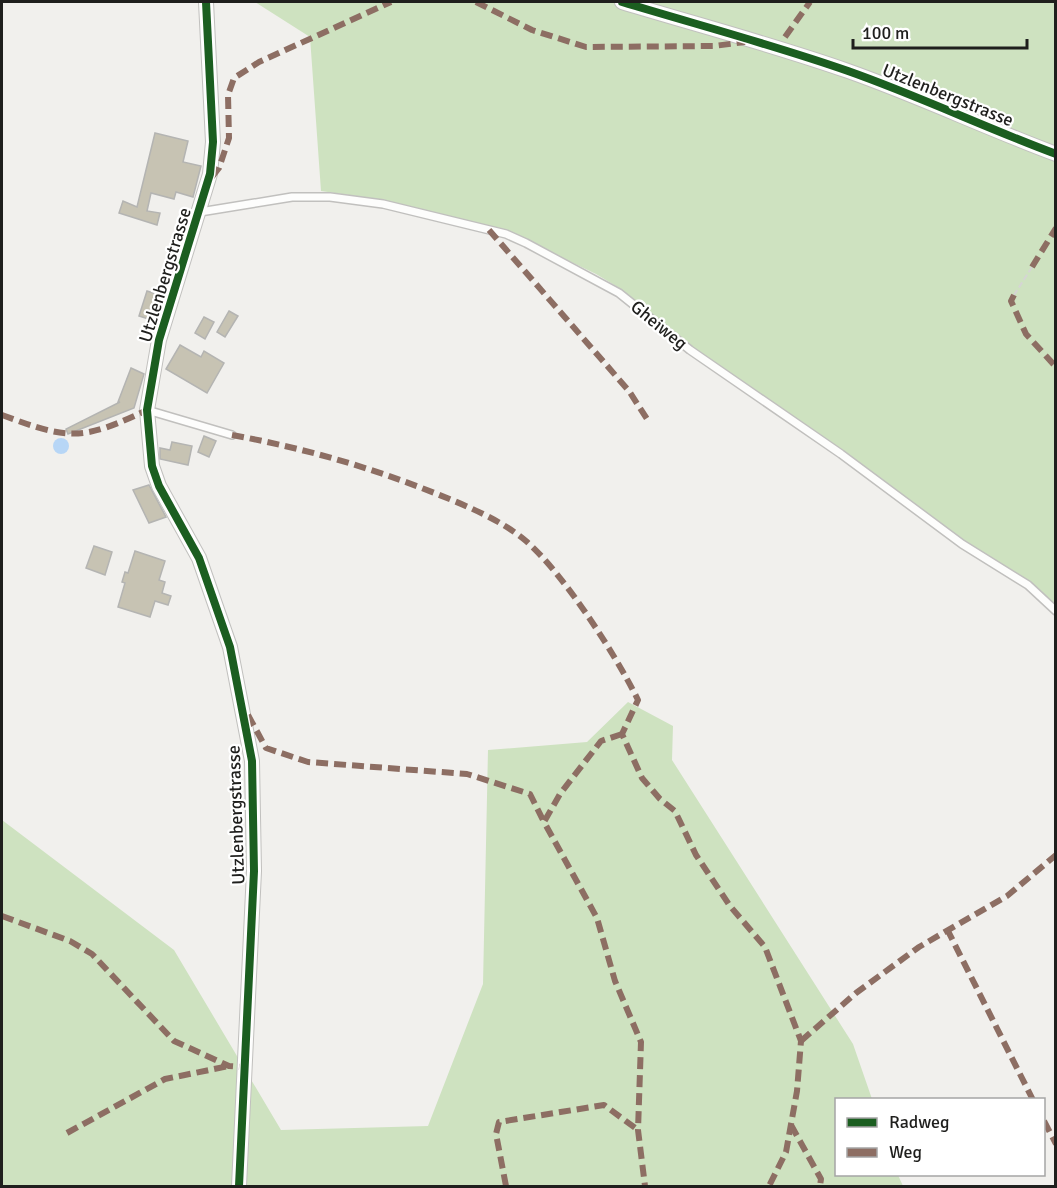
<svg xmlns="http://www.w3.org/2000/svg" width="1057" height="1188" font-family="Signika,sans-serif">
<rect width="100%" height="100%" fill="#f1f0ed"/>
<!-- green -->
<g fill="#cee2c0">
<path d="M255 2H1055V605L1030 582 964 541 844 451 692 347 621 289 596 274 507 231 384 200 321 191 310 37Z"/>
<path d="M628 702 673 726 672 760 853 1044 872 1099 836 1100V1174L898 1175 903 1186H2V820L174 950 281 1130 428 1126 483 984 488 750 587 742Z"/>
</g>
<!-- water -->
<circle fill="#b7d6f6" cx="61" cy="446" r="8"/>
<!-- building -->
<g fill="#c7c3b3" stroke="#b4b4b2" stroke-width="1.5">
<path d="M155 133 188 141 183 162 201 166 193 197 176 192 174 199 151 193 147 211 160 213 157 225 119 213 123 201 137 207Z"/>
<path d="M147 291 163 296 155 321 139 316Z"/>
<path d="M229 311 238 316 225 337 217 332Z"/>
<path d="M204 317 214 322 205 339 195 333Z"/>
<path d="M180 345 201 357 204 351 224 363 207 393 166 369Z"/>
<path d="M131 368 144 374 134 408 68 434 66 429 120 402H118Z"/>
<path d="M204 436 216 441 209 457 198 452Z"/>
<path d="M172 442 192 446 188 465 160 459V448L170 450Z"/>
<path d="M149 485 166 517 149 523 133 490Z"/>
<path d="M94 546 112 552 105 575 86 568Z"/>
<path d="M135 551 165 561 159 580 165 582 162 593 171 596 168 605 155 601 150 617 118 607 125 583 122 582 125 572 128 573Z"/>
</g>
<g fill="none" stroke-linecap="round" stroke-linejoin="round">
<defs>
<g id="service">
<path d="M200 212 292 197H330L383 204 506 234 526 243 619 293 690 350 841 454 962 544 1028 585 1056 611"/>
<path d="M147 410 232 435"/>
</g>
<g id="minor">
<path d="M206 2 213 142 210 174 159 340 147 410 152 466 159 486 199 558 230 647 252 761 254 871 239 1186"/>
<path d="M622 2C698 25 774 45 848 71 919 96 986 128 1056 154"/>
</g>
</defs>
<!-- service casing -->
<use href="#service" stroke="#c1c0be" stroke-width="10"/>
<!-- minor casing -->
<use href="#minor" stroke="#c1c0be" stroke-width="16"/>
<!-- path -->
<path stroke="#d5d5d4" stroke-width="2" stroke-dasharray="6 3" stroke-linecap="butt" d="M1014 295 1032 267"/>
<!-- service -->
<use href="#service" stroke="#fdfdfc" stroke-width="7"/>
<!-- minor -->
<use href="#minor" stroke="#fdfdfc" stroke-width="14"/>
<!-- quiet -->
<g stroke="#8d6e63" stroke-width="6" stroke-dasharray="12 6" stroke-linecap="butt">
<path d="M476 2 532 30 586 47 714 46 745 42"/>
<path d="M785 37 810 2"/>
<path d="M212 177 219 168 229 138 228 95 234 78 259 62 391 2"/>
<path d="M489 230 629 391 647 419"/>
<path d="M1032 267 1056 228"/>
<path d="M1014 295 1011 301 1026 334 1056 367"/>
<path d="M2 415C69 440 82 441 147 410"/>
<path d="M232 435C303 448 370 467 437 494 467 506 501 520 526 541 563 573 616 655 638 700L622 734 642 778 660 799 675 811 696 855 730 906 765 947 801 1041 797 1091 786 1152 769 1186"/>
<path d="M248 715 266 748 308 762 467 774 530 794 544 822"/>
<path d="M622 734 601 741 560 794 544 822 597 918 615 981 641 1042 638 1130 645 1186"/>
<path d="M2 916 70 941 92 954 174 1041 229 1066 243 1067"/>
<path d="M947 929 1033 1100"/>
<path d="M801 1041 856 993 919 947 1007 896 1056 855"/>
<path d="M1044 1121 1056 1144"/>
<path d="M791 1125 821 1179 820 1186"/>
<path d="M67 1133 165 1079 229 1066"/>
<path d="M506 1186 496 1134 499 1122 604 1105 638 1130"/>
</g>
<defs>
<g id="cycleway">
<path d="M206 2 213 142 210 174 159 340 147 410 152 466 159 486 199 558 230 647 252 761 254 871 239 1186"/>
<path d="M622 2C698 25 774 45 848 71 919 96 986 128 1056 154"/>
</g>
</defs>
<!-- cycleway casing -->
<use href="#cycleway" stroke="#fff" stroke-width="11"/>
<!-- cycleway -->
<use href="#cycleway" stroke="#1b5e20" stroke-width="8"/>
</g>
<g text-anchor="middle" dominant-baseline="central" stroke-width="4.5" stroke-linejoin="round" paint-order="stroke">
<!-- street labels -->
<g font-size="18" fill="#1f1f1d" stroke="#fff">
<text transform="translate(948 95) rotate(22)">Utzlenbergstrasse</text>
<text transform="translate(165 275) rotate(-73)">Utzlenbergstrasse</text>
<text transform="translate(659 325) rotate(39)">Gheiweg</text>
<text transform="translate(236 815) rotate(-92)">Utzlenbergstrasse</text>
</g>
</g>
<!-- border -->
<rect width="1057" height="1188" fill="none" stroke="#1f1f1d" stroke-width="6"/>
<!-- legend -->
<rect x="835" y="1098" width="210" height="78" fill="#ffffff" stroke="#a5a5a5" stroke-width="1.5"/>
<rect x="847" y="1118" width="30" height="9" fill="#1b5e20" stroke="#a5a5a5" stroke-width="1.5"/>
<text x="889" y="1128" font-size="18" fill="#1f1f1d">Radweg</text>
<rect x="847" y="1148" width="30" height="9" fill="#8d6e63" stroke="#a5a5a5" stroke-width="1.5"/>
<text x="889" y="1158" font-size="18" fill="#1f1f1d">Weg</text>
<!-- scale -->
<path d="M853 39v9h174v-9" fill="none" stroke="#1f1f1d" stroke-width="3"/>
<text x="862" y="39" font-size="18" fill="#1f1f1d" stroke="#ffffff" stroke-width="4.5" paint-order="stroke">100 m</text>
</svg>
